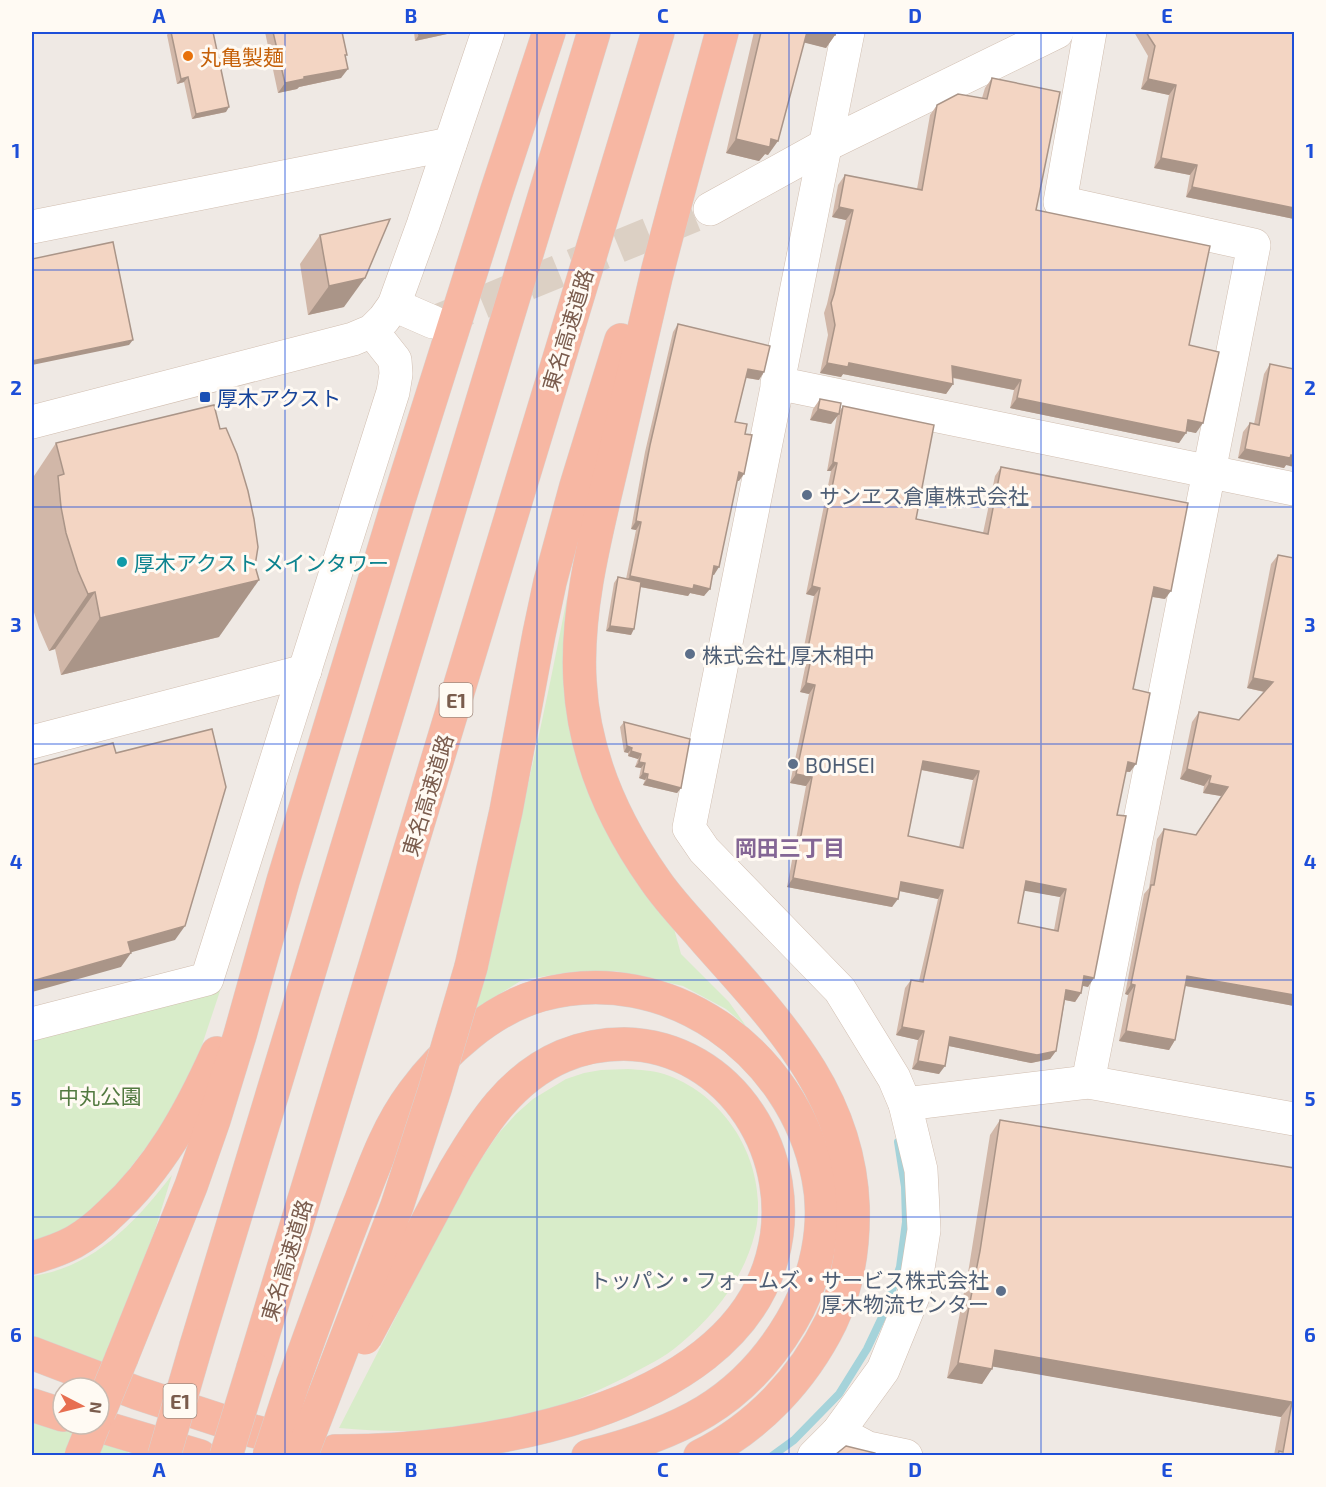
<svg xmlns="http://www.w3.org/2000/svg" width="1326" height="1487" font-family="'Exo 2','Noto Sans JP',sans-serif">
<rect width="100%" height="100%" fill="#fdf6ec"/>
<!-- industrial -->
<path fill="#efe9e4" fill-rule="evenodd" d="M32 32H1294V1455H32ZM63 1388H99V1424H63Z"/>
<!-- green -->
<g fill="#d8ecc9">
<path d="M567 598 564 654 673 925 681 954 729 1002 746 1026 726 1009 683 986 616 971 570 972 522 980 472 1011C509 875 540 737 567 598Z"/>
<path d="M221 988 200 1051 165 1123 113 1190 67 1231 32 1245V1039Z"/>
<path d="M628 1069C640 1070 652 1070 664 1074 718 1092 756 1145 758 1202 758 1212 758 1223 755 1233 744 1278 715 1315 680 1344 664 1358 644 1367 626 1377 604 1388 582 1398 559 1406 539 1412 517 1416 497 1420 482 1422 467 1426 452 1428 415 1433 376 1431 339 1428L464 1184 498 1134 516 1114 533 1099 566 1079 584 1073 601 1070Z"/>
<path d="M172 1175 155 1230 103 1364 32 1336V1276C93 1268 136 1222 172 1175Z"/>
<path d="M32 1416 129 1449 127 1455 32 1456Z"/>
</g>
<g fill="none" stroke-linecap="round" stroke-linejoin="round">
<!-- stream -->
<path stroke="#a5d3da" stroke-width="8" d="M772 1456 794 1440 839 1394 867 1349 885 1311 900 1267 906 1222 905 1187 898 1142"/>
<!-- minor-tunnel -->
<path stroke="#dcd0c4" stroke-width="33" stroke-dasharray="33 16" stroke-linecap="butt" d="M437 321 710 209"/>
<defs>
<g id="minor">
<path d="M710 209 826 145 1057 32"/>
<path d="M32 227 450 144"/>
<path d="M394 305 433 322"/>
<path d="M777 383 1294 489"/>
<path d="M32 422 353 339 372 331 384 319 394 305 423 225 488 32"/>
<path d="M32 742 305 671"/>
<path d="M32 1024 207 979 393 392 396 374 395 360 372 331"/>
<path d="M1088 1082 1254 245 1060 202 1090 32"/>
<path d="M905 1104 1088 1082 1294 1119"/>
<path d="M838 1432 868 1448 906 1456"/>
<path d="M814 1456 838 1432 883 1370 914 1294 924 1230 921 1170 905 1104 894 1078 840 990 704 850 689 828 848 32"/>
</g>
<g id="highway">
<path d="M471 967 506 811 539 634 550 582 576 486 621 340"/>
<path d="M32 1258C46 1254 61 1249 74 1242 88 1234 100 1224 111 1213 159 1169 190 1113 217 1053"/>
<path d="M196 1346 594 32"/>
<path d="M32 1353 137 1393 253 1431 303 1444"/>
<path d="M122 1357 191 1186 214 1120 240 1035 283 881 397 506 497 190 549 32"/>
<path d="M253 1368 658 32"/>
<path d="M293 1383C315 1322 337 1260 361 1200 375 1163 389 1125 413 1093 443 1052 491 1009 541 995 667 960 794 1052 818 1177 828 1225 816 1280 791 1322 742 1405 678 1433 588 1456"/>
<path d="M32 1405 63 1415"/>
<path d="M93 1424 200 1456"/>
<path d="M335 1451C472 1452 729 1415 772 1258 800 1158 732 1046 624 1044 603 1044 582 1048 563 1056 511 1078 482 1124 455 1170"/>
<path d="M700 1456C758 1427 803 1379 831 1322 848 1286 854 1245 853 1206 849 1093 776 1020 706 941 689 921 670 902 655 880 614 822 584 754 580 682 575 603 601 516 618 440 631 386 643 331 656 277 677 195 700 113 722 32"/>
</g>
</defs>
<!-- minor casing -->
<use href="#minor" stroke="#d1beb0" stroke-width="34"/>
<!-- highway casing -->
<use href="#highway" stroke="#dad1cd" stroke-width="34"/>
<!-- minor -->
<use href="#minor" stroke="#fff" stroke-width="33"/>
<!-- highway -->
<use href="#highway" stroke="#f7b7a3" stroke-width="33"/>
<defs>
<g id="highway-bridge">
<path d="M365 1338 455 1170"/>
<path d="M99 1413 122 1357"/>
<path d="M81 1456 94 1424"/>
<path d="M164 1456 196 1346"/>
<path d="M226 1456 253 1368"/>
<path d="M269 1456 293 1383"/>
<path d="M301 1456 397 1206 435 1089 471 967"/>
</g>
</defs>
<!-- highway-bridge casing -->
<use href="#highway-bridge" stroke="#dad1cd" stroke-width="34" stroke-linecap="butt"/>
<!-- highway-bridge -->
<use href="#highway-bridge" stroke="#f7b7a3" stroke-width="33"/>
</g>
<!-- wall -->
<g fill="#d1b7a8" fill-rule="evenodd">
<path d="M169 32H213L226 112 192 119 184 82 177 84 167 35Z"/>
<path d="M265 32H342L345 57 341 78 299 87 297 89 278 93Z"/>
<path d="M414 32H449L447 34 415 41Z"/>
<path d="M754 32H836L835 35 826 48 804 42 768 155 765 154 759 161 726 153Z"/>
<path d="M1134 32H1294V219L1186 197 1190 175 1154 168 1169 95 1141 89 1148 56Z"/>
<path d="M992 78 1036 210 1189 345 1196 433 1186 431 1179 443 1010 408 1014 390 952 378 953 384 946 394 843 374 841 377 820 373 828 335 824 313 827 304 846 220 832 217 838 185 845 175 917 189 930 115 937 105 982 98 985 88Z"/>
<path d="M320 235 344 307 308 315 300 264Z"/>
<path d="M678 324 759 380 746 378 735 422 745 434 739 481H737L714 575H712L704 596 690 593 688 596 640 587 631 635 606 631 614 583 618 577 626 579 636 530 631 529 645 452 673 332Z"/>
<path d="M1270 364 1286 465 1284 468 1238 458 1243 432 1250 423 1254 424 1264 374Z"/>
<path d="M820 399 839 412 843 406 916 519 983 533 995 476 1001 467 1165 599 1152 597 1133 689 1130 772H1126L1117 815 1088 987 1082 985 1081 993 1075 1002 1065 1000 1056 1051 1050 1059 1031 1063 949 1046 939 1074 912 1069 918 1040 896 1035 905 988 911 980 919 981 938 899 899 891 892 907 787 887 806 786 790 783 809 694 800 692 807 658 802 657 814 596 806 594 831 471H827L837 416 831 424 810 420 813 409ZM921 770 973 780 959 847 908 836ZM1024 890 1060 897 1054 930 1018 923Z"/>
<path d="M56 443 219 637 61 675 55 649 49 651 39 628 32 606V479Z"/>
<path d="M1278 555 1294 558V1006L1185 986 1175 1040 1169 1050 1119 1041 1128 995 1125 994 1144 894 1149 888 1157 839 1164 829 1196 835 1221 796 1203 793 1204 786 1180 779 1192 722 1199 712 1239 720 1264 692 1247 688 1271 564Z"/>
<path d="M624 722 681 788 677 793 643 785 645 780 639 778 641 768 635 767 638 759 628 756V753L624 752 620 727Z"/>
<path d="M1000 1120 1294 1168V1455H1274L1281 1417 993 1366 982 1384 947 1378 969 1267 990 1135Z"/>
</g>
<!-- shaded-wall -->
<g fill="#aa9588">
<path d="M437 32H449L447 34 415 41 419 35Z"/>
<path d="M805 32H824L835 35 826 48 798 41Z"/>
<path d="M348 69 341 78 299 87 297 89 278 93 285 83 304 77Z"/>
<path d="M188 77 184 82 177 84 181 79Z"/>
<path d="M1148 79 1176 85 1169 95 1141 89Z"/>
<path d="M229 107 226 112 192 119 196 114Z"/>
<path d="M736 139H771L778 141 768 155 765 154 759 161 726 153Z"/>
<path d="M1161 158 1197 165 1190 175 1154 168Z"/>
<path d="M1192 187 1294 208V219L1186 197Z"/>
<path d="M839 207 853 210 846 220 832 217Z"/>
<path d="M365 278 344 307 308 315 329 286Z"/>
<path d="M133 340 129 345 32 365V361Z"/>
<path d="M827 363H849L953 384 946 394 843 374 841 377 820 373Z"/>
<path d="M952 366 1021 380 1014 390 945 376Z"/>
<path d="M748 369 764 372 759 380 742 377Z"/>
<path d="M1017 398 1186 433 1179 443 1010 408Z"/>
<path d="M818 409 839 414 831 424 810 420Z"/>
<path d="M1188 420 1203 423 1196 433 1181 430Z"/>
<path d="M1245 449 1294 456V467L1286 465 1284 468 1238 458Z"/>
<path d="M833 462 837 463 831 471H827Z"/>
<path d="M739 472 744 474 739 481 733 480Z"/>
<path d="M636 521 641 522 636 530 631 529Z"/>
<path d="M714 566 719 567 714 575 709 574Z"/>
<path d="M630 576 694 585 710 589 704 596 690 593 688 596 625 584Z"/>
<path d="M259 580 219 637 61 675 100 618Z"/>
<path d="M812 586 820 588 814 596 806 594Z"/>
<path d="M1154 587 1171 591 1165 599 1148 596Z"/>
<path d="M95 592 55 649 49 651 88 594Z"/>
<path d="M610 626 634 629 631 635 606 631Z"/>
<path d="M808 648 813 649 807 658 802 657Z"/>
<path d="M1253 678 1273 682 1266 692 1247 688Z"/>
<path d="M806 683 815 685 809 694 800 692Z"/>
<path d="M627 746 632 748 628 753 624 752Z"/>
<path d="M631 751 641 754 638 759 628 756Z"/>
<path d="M923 761 979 771 973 780 917 769Z"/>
<path d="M639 762 645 763 641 768 635 767Z"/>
<path d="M1128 762 1136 764 1130 772 1122 771Z"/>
<path d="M1187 769 1211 776 1204 786 1180 779Z"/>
<path d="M643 773 648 774 645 780 639 778Z"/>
<path d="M796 774 812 777 806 786 790 783Z"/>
<path d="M647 779 681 788 677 793 643 785Z"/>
<path d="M1209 783 1228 787 1221 796 1203 793Z"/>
<path d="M793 878 898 899 892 907 787 887Z"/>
<path d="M1026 881 1066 889 1060 897 1020 890Z"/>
<path d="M901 882 943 890 938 899 895 890Z"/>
<path d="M185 926 175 940 118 956 128 942Z"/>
<path d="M131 953 121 967 32 992V981Z"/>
<path d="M1084 976 1094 978 1088 987 1078 985Z"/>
<path d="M1187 976 1294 995V1006L1181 985Z"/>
<path d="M1131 984 1135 985 1128 995 1125 994Z"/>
<path d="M1066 990 1081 993 1075 1002 1060 999Z"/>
<path d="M902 1027 924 1031 918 1040 896 1035Z"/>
<path d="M1126 1031 1175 1040 1169 1050 1119 1041Z"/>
<path d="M950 1037 1056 1051 1050 1059 1031 1063 944 1045Z"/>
<path d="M918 1061 945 1066 939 1074 912 1069Z"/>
<path d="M995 1350 1292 1402 1281 1417 984 1365Z"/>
<path d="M958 1363 992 1369 982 1384 947 1378Z"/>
</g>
<!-- building -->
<g fill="#f3d5c3" stroke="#aa9588" stroke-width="1.5" fill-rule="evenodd">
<path d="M171 32H213L229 107 196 114 188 77 181 79Z"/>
<path d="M273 32H342L347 55H345L348 69 304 77V79L285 83Z"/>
<path d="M418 32H437L419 35Z"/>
<path d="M761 32H807L778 141 771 139 770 146 769 147 736 139Z"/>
<path d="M824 32H836L835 35Z"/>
<path d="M1146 32H1294V208L1192 187 1197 165 1161 158 1176 85 1148 79 1155 46Z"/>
<path d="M992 78 1060 92 1036 210 1210 246 1189 345 1219 352 1203 423 1188 420 1186 433 1017 398 1021 380 952 366 953 384 849 363 848 367 827 363 835 325 831 303 834 294 853 210 839 207 845 175 922 190 937 105 958 94 987 99Z"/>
<path d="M390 219 365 278 329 286 320 235Z"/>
<path d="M113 242 133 340 32 361V259Z"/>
<path d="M678 324 770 346 764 372 748 369 735 422 747 424 745 434 752 435 744 474 739 472 719 567 714 566 710 589 694 585 693 589 630 576 641 522 636 521 640 497 650 445Z"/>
<path d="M1270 364 1294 369V456L1291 455 1290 458 1245 449 1250 423 1259 425Z"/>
<path d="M820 399 841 403 839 414 818 409Z"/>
<path d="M214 405 220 429 226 428 237 454 248 491 254 519 258 547 255 566 259 580 100 618 95 592 88 594 78 571 66 533 61 507 58 476 64 474 56 443Z"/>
<path d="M843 406 934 425 916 519 988 534 1001 467 1188 503 1171 591 1154 587 1133 689 1150 693 1136 764 1128 762 1117 815 1126 816 1094 978 1084 976 1081 993 1066 990 1056 1051 1037 1055 950 1037 945 1066 918 1061 924 1031 902 1027 911 980 923 982 943 890 901 882 898 899 793 878 812 777 796 774 815 685 806 683 813 649 808 648 820 588 812 586 837 463 833 462ZM923 761 979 771 963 848 908 836ZM1026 881 1066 889 1058 931 1018 923Z"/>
<path d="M1278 555 1294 558V995L1187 976 1175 1040 1126 1031 1135 985 1131 984 1151 885H1154L1164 829 1196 835 1228 787 1209 783 1211 776 1187 769 1199 712 1239 720 1273 682 1253 678Z"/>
<path d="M618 577 641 582 634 629 610 626Z"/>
<path d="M624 722 690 739 681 788 647 779 648 774 643 773 645 763 639 762 641 754 631 751 632 748 627 746Z"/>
<path d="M212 729 226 787 185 926 128 942 131 953 32 981V765L113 743 116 753Z"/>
<path d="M1000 1120 1294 1168V1455H1278L1279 1451 1283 1452 1292 1402 995 1350 992 1369 958 1363 980 1251Z"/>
<path d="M846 1446 875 1453V1455H835Z"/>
</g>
<!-- grid -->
<path fill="none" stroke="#1d4ed8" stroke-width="1.5" stroke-opacity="0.55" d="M285 32V1456M537 32V1456M789 32V1456M1041 32V1456M32 270H1294M32 507H1294M32 744H1294M32 980H1294M32 1217H1294"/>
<!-- markers -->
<circle fill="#e8710a" stroke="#fffaf3" stroke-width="2" cx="188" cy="56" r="6"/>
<rect fill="#1a4fb4" stroke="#fffaf3" stroke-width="2" x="199" y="391" width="12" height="12" rx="3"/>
<g fill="#5c6f8a" stroke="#fffaf3" stroke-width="2">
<circle cx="807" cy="495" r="6"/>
<circle cx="690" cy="654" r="6"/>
<circle cx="793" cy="764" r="6"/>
<circle cx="1001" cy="1291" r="6"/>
</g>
<circle fill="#0f9aa8" stroke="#fffaf3" stroke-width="2" cx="122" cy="562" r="6"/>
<g text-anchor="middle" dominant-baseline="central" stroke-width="6" stroke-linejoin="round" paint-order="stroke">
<!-- shield labels -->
<g fill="#fffaf3" stroke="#a28b7f" stroke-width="1.5">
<rect x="439.5" y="683" width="33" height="34" rx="4.5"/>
<rect x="163.5" y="1384" width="33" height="34" rx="4.5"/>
</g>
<g font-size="20" font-weight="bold" fill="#7a5c4d">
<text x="456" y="700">E1</text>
<text x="180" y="1401">E1</text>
</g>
<!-- food labels -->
<g font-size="21" fill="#c56008" stroke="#fffaf3" text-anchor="start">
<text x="200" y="56">丸亀製麺</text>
</g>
<!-- street labels -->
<g font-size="21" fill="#7a5c4d" stroke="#fffaf3">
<text transform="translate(567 330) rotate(-73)">東名高速道路</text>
<text transform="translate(427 795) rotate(-73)">東名高速道路</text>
<text transform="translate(286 1260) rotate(-73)">東名高速道路</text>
</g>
<!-- transit labels -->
<g font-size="21" fill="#164399" stroke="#fffaf3" text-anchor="start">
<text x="217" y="397">厚木アクスト</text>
</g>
<!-- service labels -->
<g font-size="21" fill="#4e5e75" stroke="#fffaf3" text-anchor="start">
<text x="819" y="495">サンヱス倉庫株式会社</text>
<text x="702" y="654">株式会社 厚木相中</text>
<text x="805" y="764">BOHSEI</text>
<text x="989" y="1279" text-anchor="end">トッパン・フォームズ・サービス株式会社<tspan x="989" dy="24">厚木物流センター</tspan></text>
</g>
<!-- culture labels -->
<g font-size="21" fill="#0d838f" stroke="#fffaf3" text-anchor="start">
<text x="134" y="562">厚木アクスト メインタワー</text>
</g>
<!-- park labels -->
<g font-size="21" fill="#537a41" stroke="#fffaf3">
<text x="100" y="1095">中丸公園</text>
</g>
<!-- neighbourhood labels -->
<g font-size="22" font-weight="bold" fill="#846695" stroke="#fffaf3">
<text x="790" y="847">岡田三丁目</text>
</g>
</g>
<!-- border -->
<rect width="1326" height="1487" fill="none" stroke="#fffaf3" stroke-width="66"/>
<!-- north arrow -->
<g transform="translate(81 1406) rotate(97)"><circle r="28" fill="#fffaf3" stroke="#cabbb1" stroke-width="1.5"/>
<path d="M0-4.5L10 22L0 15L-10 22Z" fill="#e76f51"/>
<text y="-9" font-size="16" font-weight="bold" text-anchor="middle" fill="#7a5c4d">N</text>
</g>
<rect x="33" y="33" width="1260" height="1421" fill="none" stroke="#1d4ed8" stroke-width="2"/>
<g font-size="20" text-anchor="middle" font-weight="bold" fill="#1d4ed8">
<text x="159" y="23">A</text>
<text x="411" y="23">B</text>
<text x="663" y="23">C</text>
<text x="915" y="23">D</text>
<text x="1167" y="23">E</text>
<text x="16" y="158">1</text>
<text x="1310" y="158">1</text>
<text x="16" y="395">2</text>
<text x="1310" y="395">2</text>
<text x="16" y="632">3</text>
<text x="1310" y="632">3</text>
<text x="16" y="869">4</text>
<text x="1310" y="869">4</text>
<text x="16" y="1106">5</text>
<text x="1310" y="1106">5</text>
<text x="16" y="1342">6</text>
<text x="1310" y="1342">6</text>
<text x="159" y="1477">A</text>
<text x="411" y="1477">B</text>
<text x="663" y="1477">C</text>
<text x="915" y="1477">D</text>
<text x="1167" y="1477">E</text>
</g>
</svg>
